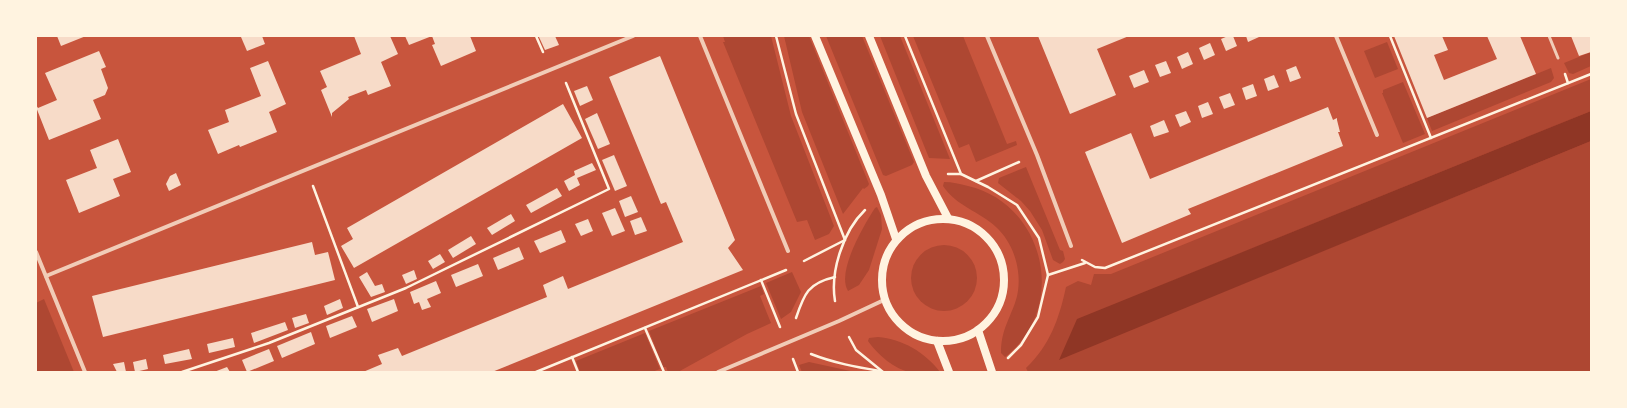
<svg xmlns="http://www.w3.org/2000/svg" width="1627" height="408" font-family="Raleway,sans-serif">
<rect width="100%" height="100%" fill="#c8553d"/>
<!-- green -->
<g fill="#ae4732">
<path d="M723 36H771L791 116 834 226 829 234 815 240 807 220 797 222 723 42H725Z"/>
<path d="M784 36H809L869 184 868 186 864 189 863 188 843 214 802 112Z"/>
<path d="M826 36H862L914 162 912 165 886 176 883 175Z"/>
<path d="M880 36H900L950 159 929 158Z"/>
<path d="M913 36H963L1007 144 1016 141 1017 145 976 162 969 144 959 148Z"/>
<path d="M1387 42 1398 69 1375 78 1364 51Z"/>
<path d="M1591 52V66L1573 74 1569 73 1564 63Z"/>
<path d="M1551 68 1554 78 1551 82 1432 131 1427 118Z"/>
<path d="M1591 79V111L1162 285 1059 359 1591 141V372H1028L1026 368C1050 345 1059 319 1066 287L1078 281 1091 285 1094 274H1111Z"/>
<path d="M1403 82 1425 134 1403 143 1382 93H1383V90Z"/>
<path d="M1026 167 1060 250 1063 251 1065 259 1063 262 1060 264 1053 260 1042 230 1030 211 1021 201 998 183 999 178Z"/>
<path d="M944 182C952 182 960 184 968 186 1045 204 1069 308 1005 357L1001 353C1001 332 1008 322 1015 303 1024 278 1016 245 996 227 979 211 956 206 943 186Z"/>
<path d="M877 207 881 215 882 229 869 270 859 285 848 291C836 272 864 225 875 208Z"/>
<circle cx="944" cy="278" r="33"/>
<path d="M792 272 801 292 791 312 781 319 766 283Z"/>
<path d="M761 286 764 294 760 296 771 323 747 334 678 372H668L666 367H663L649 331Z"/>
<path d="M44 299 74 372H36V303Z"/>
<path d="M645 333 660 369 652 372H580L576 361Z"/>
<path d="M878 337C902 339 925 352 940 372 930 372 920 373 911 372 895 370 877 354 868 341L869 338Z"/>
<path d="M809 362 855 372H802L799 365Z"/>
</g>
<!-- water -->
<path fill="#8f3625" d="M1591 111V141L1059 360 1077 319Z"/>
<!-- building -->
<g fill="#f7dbc8">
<path d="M57 36H86L61 46Z"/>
<path d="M244 36H262L265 44 247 51 241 37Z"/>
<path d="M354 36H390L398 54 381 62 391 86 368 95 366 90 348 97 349 99 332 113V117L321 90 327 87 320 71 361 54Z"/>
<path d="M405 36H432L409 45Z"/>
<path d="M432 36H470L476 51 441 66 432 45 435 44Z"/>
<path d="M542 36H555L559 45 545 50 539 37Z"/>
<path d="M1038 36H1129L1097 49 1116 95 1070 114Z"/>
<path d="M1228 36H1233L1237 46 1226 51 1221 39Z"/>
<path d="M1246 36H1259V37L1248 42Z"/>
<path d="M1394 36H1442L1448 50 1434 55 1444 80 1497 59 1487 36H1520L1536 74 1427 118Z"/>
<path d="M1571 36H1591V52L1579 56Z"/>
<path d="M1210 43 1215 55 1204 60 1199 48Z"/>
<path d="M99 51 106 67 101 69 108 88 105 95 93 100 101 119 49 140 36 107V105L38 108 57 100 45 73Z"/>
<path d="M1188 52 1193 64 1182 69 1177 57Z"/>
<path d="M660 56 735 240 728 248 743 270 492 372H363L382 364 378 355 398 348 402 356 547 297 543 285 563 276 568 289 683 242 666 202 661 204 609 77Z"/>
<path d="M268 61 286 104 269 112 277 132 240 147 239 145 218 154 208 130 229 122 225 110 261 96 250 68Z"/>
<path d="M1166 61 1171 73 1160 77 1155 65Z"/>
<path d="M1296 66 1301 78 1290 82 1286 70Z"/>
<path d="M1144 70 1149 82 1134 88 1129 76Z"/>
<path d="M1274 75 1279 87 1268 91 1264 79Z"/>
<path d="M1253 84 1257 96 1246 100 1242 88Z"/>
<path d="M587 86 593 100 580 106 574 91Z"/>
<path d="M1230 93 1235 105 1224 109 1219 97Z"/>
<path d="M1208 102 1213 114 1202 118 1198 106Z"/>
<path d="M563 104 582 138 354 268 341 246 353 239 347 228Z"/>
<path d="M1328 107 1333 120 1337 118V120L1340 132H1338L1343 146 1188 209 1191 214 1122 243 1085 152 1131 133 1150 179Z"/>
<path d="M1186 111 1191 122 1180 127 1175 115Z"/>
<path d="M597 113 610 144 598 149 585 119Z"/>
<path d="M1164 120 1169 132 1154 137 1150 126Z"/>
<path d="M118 139 131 172 113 179 120 196 79 213 66 180 97 168 90 150Z"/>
<path d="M614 155 627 186 615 191 602 160Z"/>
<path d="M592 163 596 170 577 178 580 185 569 191 564 181 575 175 574 171Z"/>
<path d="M176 173 181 185 169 191 166 184 170 176Z"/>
<path d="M557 188 562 196 531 213 526 205Z"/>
<path d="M631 196 638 212 625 217 619 201Z"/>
<path d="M615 208 625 231 612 236 602 213Z"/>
<path d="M511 214 515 221 492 235 487 228Z"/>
<path d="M641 217 647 231 635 235 630 221Z"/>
<path d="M588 219 593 231 581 236 575 224Z"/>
<path d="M561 230 566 242 540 253 534 241Z"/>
<path d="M471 236 476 244 453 258 448 250Z"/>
<path d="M312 242 315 255 328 252 335 280 103 337 92 296Z"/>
<path d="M519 247 524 259 498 270 493 258Z"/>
<path d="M440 254 445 262 433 269 428 261Z"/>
<path d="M478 264 483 276 456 287 451 275Z"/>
<path d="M414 270 417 279 406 284 402 275Z"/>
<path d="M367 272 375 286 382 284 385 292 371 297 359 277Z"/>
<path d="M436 281 441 293 427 299 431 307 422 310 419 302 414 304 410 292Z"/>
<path d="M340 299 343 308 327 315 324 306Z"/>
<path d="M394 299 398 311 372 322 367 309Z"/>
<path d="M306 314 309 323 295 328 292 318Z"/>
<path d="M352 316 357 327 330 338 326 326Z"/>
<path d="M285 322 288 330 254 343 251 333Z"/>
<path d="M311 332 315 344 282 358 277 346Z"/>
<path d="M233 338 235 347 209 353 207 344Z"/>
<path d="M189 349 192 359 165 364 163 355Z"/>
<path d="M269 349 274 361 247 372 242 360Z"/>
<path d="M146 359 148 369 135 372 133 362Z"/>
<path d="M124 362 126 372H117L113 364Z"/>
<path d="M227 367 230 372H214Z"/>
</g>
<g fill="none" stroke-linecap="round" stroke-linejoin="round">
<!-- path -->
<g stroke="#fff3e0" stroke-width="2.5">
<path d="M536 36 543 52"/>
<path d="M776 36 796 114 845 240"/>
<path d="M905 36 961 174 988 187 1017 205 1039 238 1048 275 1038 317 1021 345 1008 358"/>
<path d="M1390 36 1431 138"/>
<path d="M1565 74 1568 83"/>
<path d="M948 174H961"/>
<path d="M976 181 1019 162"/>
<path d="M313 186 358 307"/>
<path d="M1082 260 1095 267 1105 268 1591 74"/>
<path d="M804 261 845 240"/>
<path d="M1048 275 1085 263"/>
<path d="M761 280 780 327"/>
<path d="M835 301C830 272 843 231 865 210"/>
<path d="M796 318C804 294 808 283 835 277"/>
<path d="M645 328 664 372"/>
<path d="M849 337 856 350 883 372"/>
<path d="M811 354C834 363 856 367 880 371"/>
<path d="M572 357 578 372"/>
<path d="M793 359 798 372"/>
<path d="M182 372 269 343 406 288 609 189 566 83"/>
<path d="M536 372 786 270"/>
</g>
<!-- service -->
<path stroke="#f1ccb7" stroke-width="3" d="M1549 36 1558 58"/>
<!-- minor -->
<g stroke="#f1ccb7" stroke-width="4">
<path d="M700 36 788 251"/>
<path d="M987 36 1037 155 1071 246"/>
<path d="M1336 36 1377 135"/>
<path d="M36 252 85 372"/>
<path d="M46 276 633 36"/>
<path d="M718 372 839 321 884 300"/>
</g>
<!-- secondary -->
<g stroke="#fff3e0" stroke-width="8">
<path d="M815 36 881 195 896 239"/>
<path d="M869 36 926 176 948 218"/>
<circle cx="943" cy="280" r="61"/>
<path d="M978 330 992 372"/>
<path d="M937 341 949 372"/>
</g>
</g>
<!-- border -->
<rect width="1627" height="408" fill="none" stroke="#fff3e0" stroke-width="74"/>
</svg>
